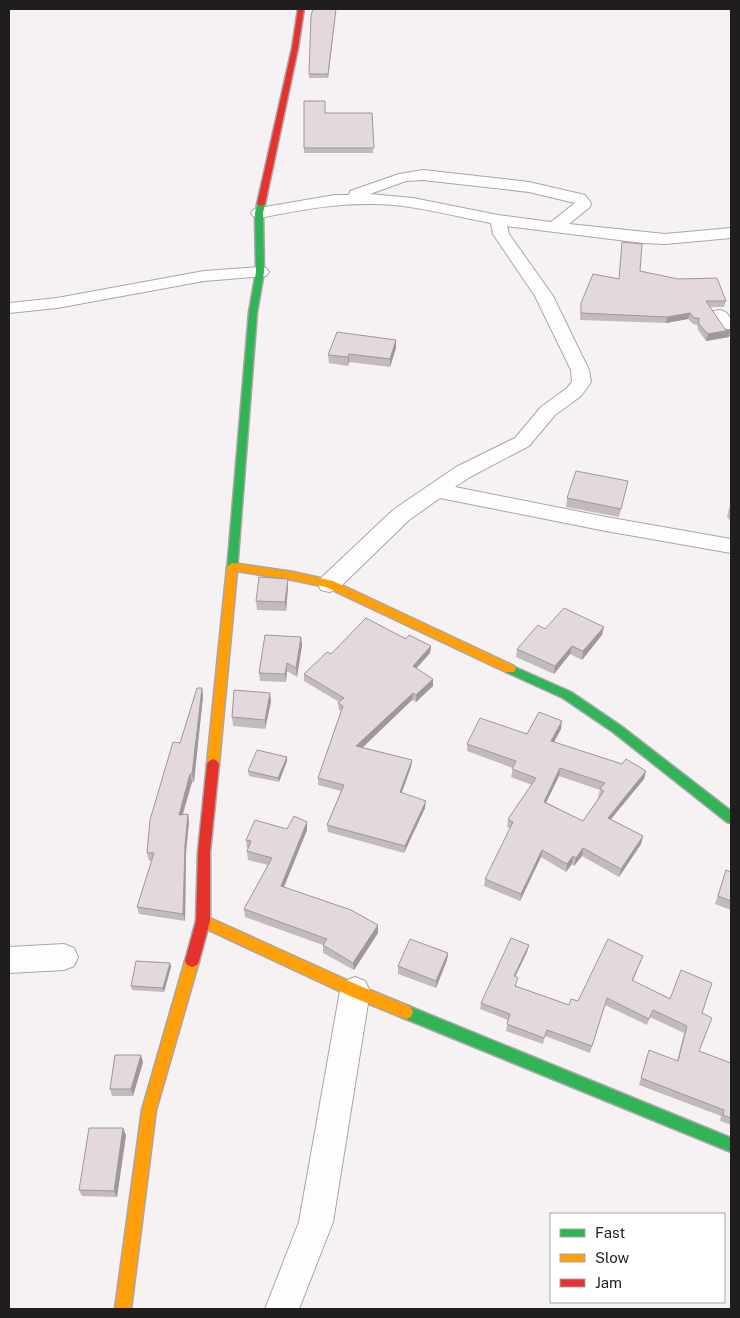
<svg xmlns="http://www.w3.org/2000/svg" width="740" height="1318" font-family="'Public Sans',sans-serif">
<rect width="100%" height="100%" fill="#f6f1f3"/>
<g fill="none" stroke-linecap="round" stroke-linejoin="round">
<defs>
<g id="street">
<path d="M423 170 529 182 585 195 591 203 590 207 569 224 665 234 731 228V238L665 244 643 243 507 226 509 234 553 296 589 370 591 382 581 396 555 415 529 446 470 477 455 487 606 517 731 539V553L606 531 440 498 409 520 337 590 329 592 321 590 318 584 321 578 393 510 456 467 515 438 541 407 567 388 572 382 571 370 535 296 493 234 491 223C452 216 412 204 373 204 334 203 297 211 259 218L253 216 251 213 253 210 259 208 335 195H349L350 191 399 174ZM423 180 529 192 575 203 551 222 498 215 413 198 370 194 406 181Z"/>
<path d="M260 267 266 268 269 272 266 276 204 281 57 308 9 313V303L57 298 204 271Z"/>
<path d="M720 310C733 313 731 324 731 335L725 334 711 315 714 311Z"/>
<path d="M64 944 74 948 78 957 74 966 64 970 9 973V947Z"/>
<path d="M355 977 365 981 370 991 333 1222 299 1309H265L299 1222 340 991 345 981Z"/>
</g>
<g id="fast">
<path d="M258 202 265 204 263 213 264 272 257 312 237 571 232 575 227 571 249 312 256 272 255 213Z"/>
<path d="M510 665 571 692 621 726 731 811V823L727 822 613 732 563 698 506 672 504 669 506 666Z"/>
<path d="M406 1005 731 1138V1152L401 1017 399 1012 401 1007Z"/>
</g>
<g id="slow">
<path d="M232 563 293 572 333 581 514 666 516 669 514 672H506L326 587 293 580 237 571 219 764 217 767 213 769 209 767 207 764 227 567Z"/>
<path d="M203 915 360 986 411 1007 413 1012 411 1017 406 1019 350 996 198 925 196 921 198 917Z"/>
<path d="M192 955 197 957 199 961 156 1110 131 1309H115L142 1110 185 961 187 957Z"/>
</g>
<g id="jam">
<path d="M298 9H304L298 48 265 204 261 206 257 204 292 48Z"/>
<path d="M213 759 217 761 219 764 210 852V921L199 961 197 965 192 967 187 965 185 961 196 921 198 852 207 764 209 761Z"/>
</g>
</defs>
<!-- street casing -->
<use href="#street" stroke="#aaa6a8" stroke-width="2"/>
<!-- fast casing -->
<use href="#fast" stroke="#aaa6a8" stroke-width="3"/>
<!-- slow casing -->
<use href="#slow" stroke="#aaa6a8" stroke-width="3"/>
<!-- jam casing -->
<use href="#jam" stroke="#aaa6a8" stroke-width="3"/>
<!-- street -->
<use href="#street" fill="#fefdfd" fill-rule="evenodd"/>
<!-- fast -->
<use href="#fast" fill="#30b455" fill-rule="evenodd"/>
<!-- slow -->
<use href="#slow" fill="#ff9f0a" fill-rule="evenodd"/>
<!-- jam -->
<use href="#jam" fill="#e5322d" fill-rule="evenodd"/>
</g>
<!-- wall -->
<g fill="#c3babe" fill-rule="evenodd">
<path d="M336 9 328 78H309V74Z"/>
<path d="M304 101 325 113H372L373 153H304Z"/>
<path d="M622 242 640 271 726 301 724 307H710L725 329 730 330 729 337 706 341 698 330 697 325 693 324 688 319 666 323 580 320 581 303 619 279Z"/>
<path d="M396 340V348L390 367 349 362 348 366 329 363 328 355Z"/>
<path d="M626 490 619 517 566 507 567 498Z"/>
<path d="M729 508H731V522L727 517Z"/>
<path d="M288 588 286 611 257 610 256 601Z"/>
<path d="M545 629 602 635 582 660 570 654 554 674 516 657 517 649Z"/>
<path d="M301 637 302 645 297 677 287 671 286 682 260 681 259 673Z"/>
<path d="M406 639 431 646 430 653 416 669 433 686 416 702 412 700 362 747 412 760 411 767 402 793 425 808 404 853 328 832 327 825 341 791 318 785V778L341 711 339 710 338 703 339 702 304 681V674L331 654Z"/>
<path d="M202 688 203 696 194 782H192L183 815 188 814 189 822 186 852 185 921 139 914 137 907 152 860 149 861 147 853 180 743Z"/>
<path d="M270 693 271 702 265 729 233 726 232 717Z"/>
<path d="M561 729 554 742 622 764 646 771 644 779 611 819 643 836 641 844 619 877 582 856 574 866 572 864 566 872 541 857 520 901 484 886 485 879 510 828 507 827 508 819 532 785 511 777 513 768 467 751V744ZM559 776 600 790 598 797H599L583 821 546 802Z"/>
<path d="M287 757V761L279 782 249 776 248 771Z"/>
<path d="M287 829 307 830 284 887 378 925V933L354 970 323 953V945L245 917 244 909 268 865 248 860 247 851 248 848H247L246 840Z"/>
<path d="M726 870 731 872V910L715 904Z"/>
<path d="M529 945 527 952 515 977 516 986 569 1005 578 1001 643 956 633 981 702 1013 699 1051 731 1063V1125L720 1121 721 1116 639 1085 649 1050 677 1061 684 1033 650 1017 647 1025 605 1005 590 1053 545 1036 543 1044 506 1031 508 1020 480 1009 481 1003Z"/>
<path d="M448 953 447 960 436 988 398 974V966Z"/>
<path d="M170 963 171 967 164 992 132 990 131 986Z"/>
<path d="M143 1062 133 1096H112L110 1089Z"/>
<path d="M123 1128 126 1135 117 1197 82 1196 79 1190Z"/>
</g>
<!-- shaded-wall -->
<g fill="#9f979b">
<path d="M336 9 328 78V74Z"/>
<path d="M690 313 688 319 666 323 667 317Z"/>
<path d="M730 330 729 337 706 341 708 334Z"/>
<path d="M396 340V348L390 367V359Z"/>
<path d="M349 354V362L348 366V357Z"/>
<path d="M288 579V588L286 611 285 602Z"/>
<path d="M604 627 602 635 582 660 583 651Z"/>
<path d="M301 637 302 645 297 677 296 668Z"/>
<path d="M431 646 430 653 412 673 413 666Z"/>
<path d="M572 646 570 654 554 674 555 666Z"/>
<path d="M287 663V671L286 682 285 674Z"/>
<path d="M433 679V686L416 702V695Z"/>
<path d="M202 688 203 696 194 782 192 774Z"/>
<path d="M270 693 271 702 265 729V720Z"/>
<path d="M413 693 412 700 357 753 356 746Z"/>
<path d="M562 721 561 729 550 749 551 741Z"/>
<path d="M287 757V761L279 782 278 778Z"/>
<path d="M412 760 411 767 399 799 400 792Z"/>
<path d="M560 768 559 776 543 809 544 802Z"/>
<path d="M646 771 644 779 606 825 608 818Z"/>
<path d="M190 774 192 782 180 822 179 815Z"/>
<path d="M426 801 425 808 404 853 405 846Z"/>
<path d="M188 814 189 822 186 852 185 921 183 914 185 845Z"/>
<path d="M307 822V830L281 894V886Z"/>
<path d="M643 836 641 844 619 877 621 869Z"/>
<path d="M583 848 582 856 574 866 576 858Z"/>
<path d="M542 850 541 857 520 901 521 894Z"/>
<path d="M573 856 572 864 566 872 567 864Z"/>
<path d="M378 925V933L354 970 353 963Z"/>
<path d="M529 945 527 952 512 983 514 976Z"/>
<path d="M448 953 447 960 436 988V981Z"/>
<path d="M170 963 171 967 164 992 163 988Z"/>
<path d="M141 1055 143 1062 133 1096 131 1089Z"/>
<path d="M123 1128 126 1135 117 1197 114 1191Z"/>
</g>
<!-- building -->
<g fill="#e3d8dd" stroke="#9f979b" fill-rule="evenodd">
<path d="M313 9H336L328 74H309L311 16Z"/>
<path d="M304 101H325V113H372L374 148H304Z"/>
<path d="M622 242 642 244 640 271 678 279 717 278 726 301H706L725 329 730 330 708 334 699 324V318H694L690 313 667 317 581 313V303L593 274 619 279Z"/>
<path d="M337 332 396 340 390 359 349 354 348 357 328 355Z"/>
<path d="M576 471 628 481 621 509 567 498Z"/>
<path d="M259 577 288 579 285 602 256 601Z"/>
<path d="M564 608 604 627 583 651 572 646 555 666 517 649 538 625 545 629Z"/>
<path d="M366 618 406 639 409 635 431 646 413 666 433 679 416 695 413 693 356 746 412 760 400 792 426 801 405 846 327 825 344 785 318 778 343 706 338 703 344 698 304 674 327 652 331 654Z"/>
<path d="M265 635 301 637 296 668 287 663 285 674 259 673Z"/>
<path d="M197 688H202L192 774H190L179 815 188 814 185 845 183 914 137 907 154 853H147L150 820 173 742 180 743Z"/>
<path d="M234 690 270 693 265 720 232 717Z"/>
<path d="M539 712 562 721 551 741 622 764 626 759 646 771 608 818 643 836 621 869 583 848 576 858 573 856 567 864 542 850 521 894 485 879 513 822 508 819 536 778 512 769 516 761 467 744 480 718 527 734ZM560 768 605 783 600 789 604 791 583 821 544 802Z"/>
<path d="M257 750 287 757 278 778 248 771Z"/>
<path d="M294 816 307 822 281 886 351 910 378 925 353 963 323 945 327 939 244 909 272 858 247 851 251 841 246 840 255 820 287 829Z"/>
<path d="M726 870 731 872V901L718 896Z"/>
<path d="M511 938 529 945 514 976 518 978 515 986 569 1005 571 999 578 1001 608 939 643 956 632 980 670 999 681 970 712 983 702 1013 712 1018 699 1051 731 1063V1118L723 1115 724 1110 641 1078 649 1050 678 1061 687 1026 653 1010 649 1019 607 998 592 1046 547 1030 544 1038 507 1024 510 1014 481 1003Z"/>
<path d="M410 939 448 953 436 981 398 966Z"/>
<path d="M136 961 170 963 163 988 131 986Z"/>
<path d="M115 1055H141L131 1089H110Z"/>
<path d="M89 1128H123L114 1191 79 1190Z"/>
</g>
<!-- border -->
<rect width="740" height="1318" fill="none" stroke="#1f1d1e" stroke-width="20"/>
<!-- legend -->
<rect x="550" y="1213" width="175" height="90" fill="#ffffff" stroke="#a5a5a5"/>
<rect x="560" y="1229" width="25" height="8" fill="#30b455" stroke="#a5a5a5"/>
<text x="595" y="1238" font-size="15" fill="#1f1d1e">Fast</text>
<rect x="560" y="1254" width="25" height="8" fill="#ff9f0a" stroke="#a5a5a5"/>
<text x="595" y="1263" font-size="15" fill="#1f1d1e">Slow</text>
<rect x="560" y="1279" width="25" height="8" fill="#e5322d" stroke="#a5a5a5"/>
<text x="595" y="1288" font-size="15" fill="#1f1d1e">Jam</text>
</svg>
